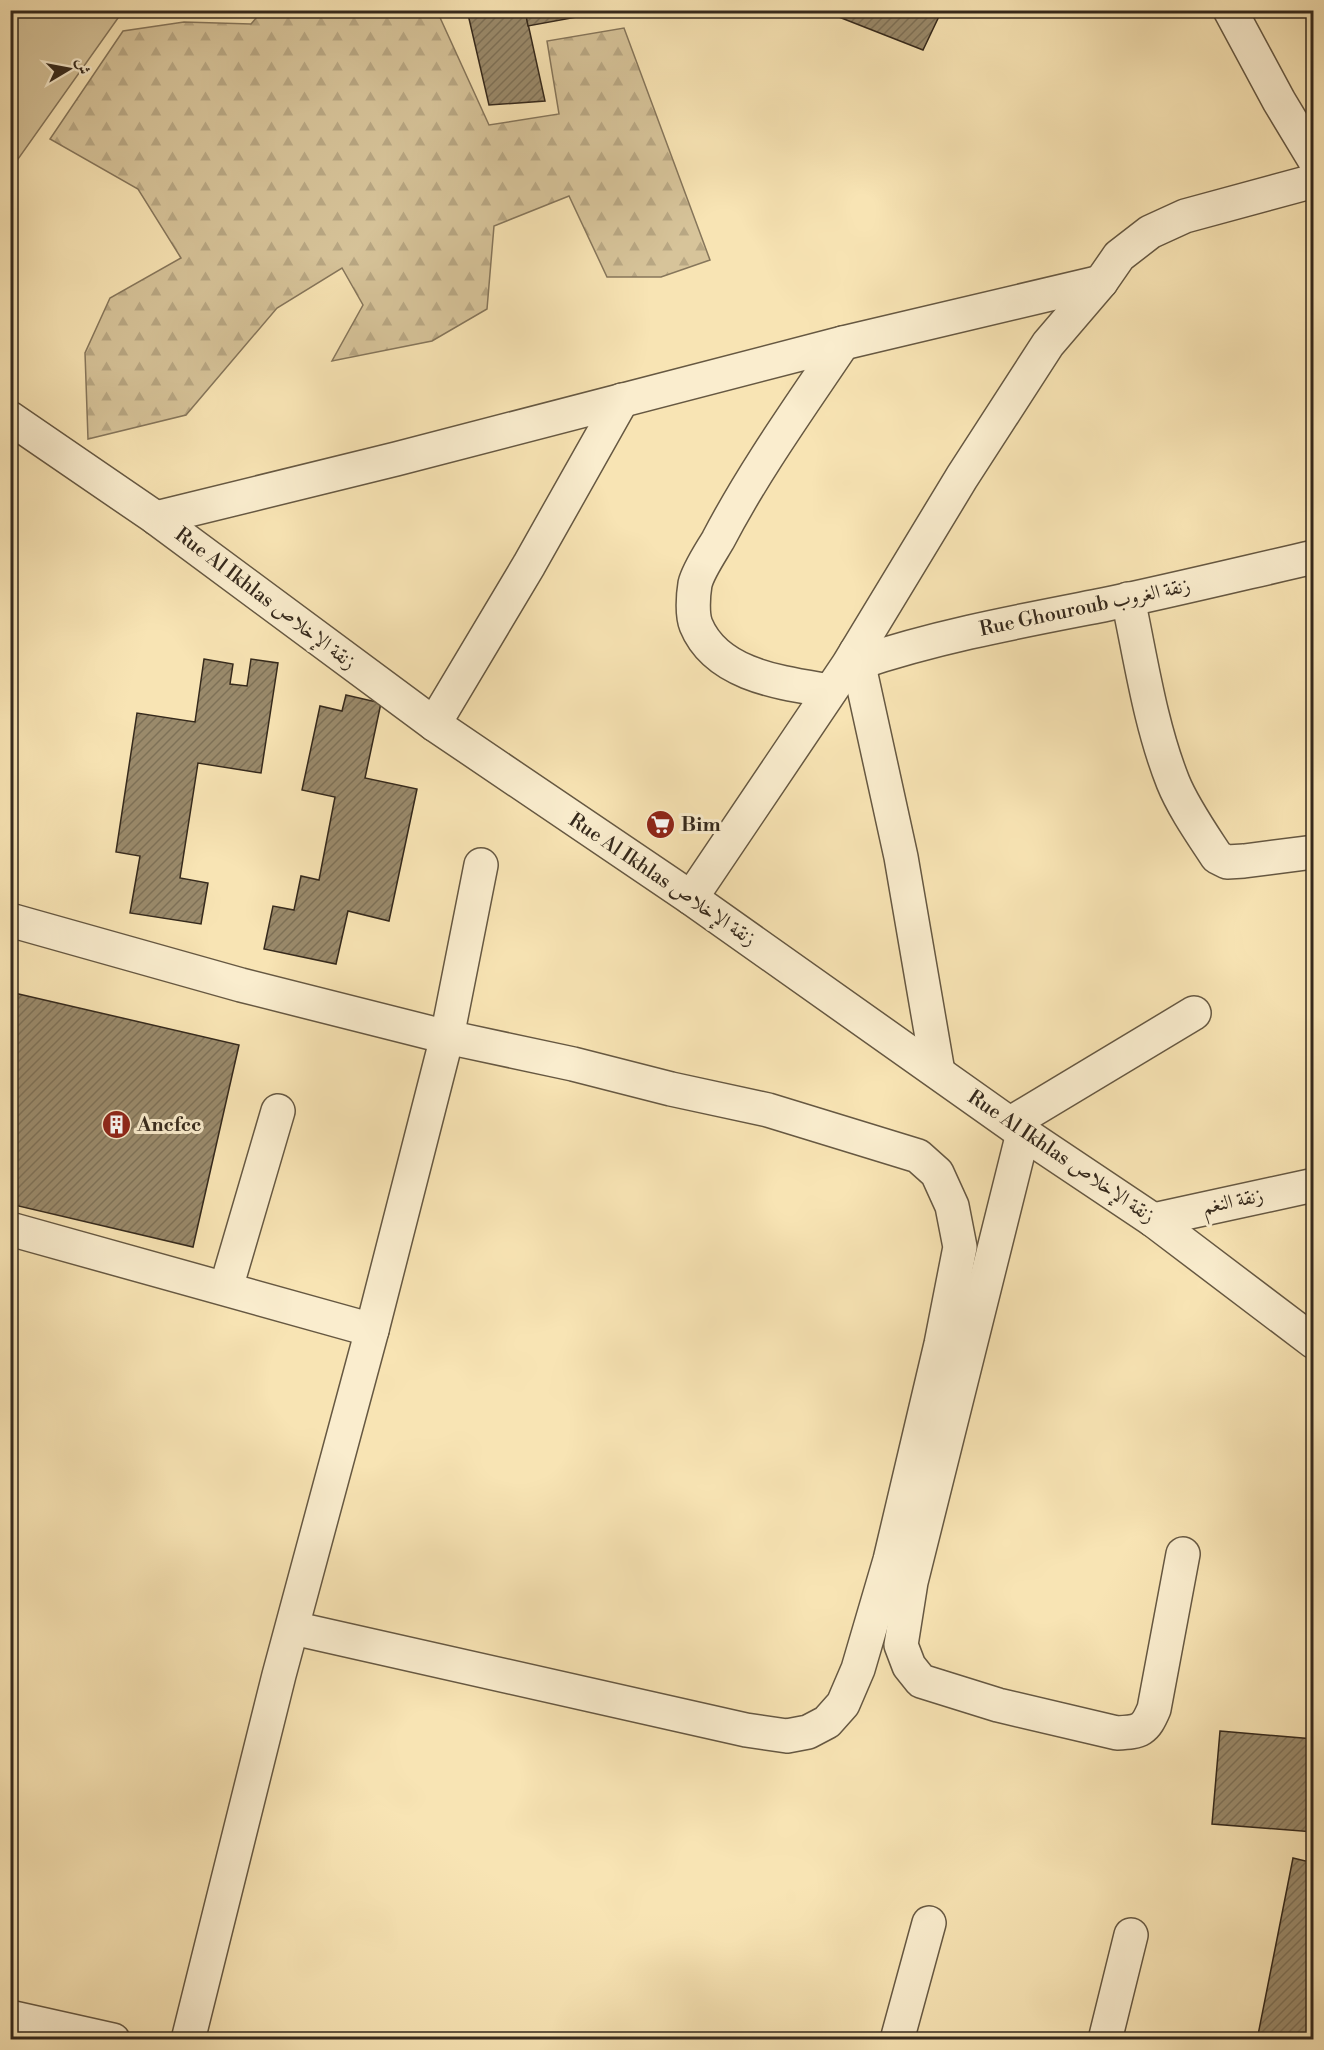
<svg xmlns="http://www.w3.org/2000/svg" width="1324" height="2050" font-family="'Libre Bodoni',Amiri,serif">
<defs>
<pattern id="forest-firs" width="22" height="20" patternUnits="userSpaceOnUse" patternTransform="scale(1.5)"><rect width="22" height="20" fill="#d7c49a"/><path d="M5 1l3.5 6h-7zM16 11l3.5 6h-7z" fill="#b9a884"/></pattern>
<pattern id="building-hatch" width="6" height="6" patternUnits="userSpaceOnUse" patternTransform="scale(1.5)"><rect width="6" height="6" fill="#9a8a6b"/><path d="M-1 1l2-2M0 6l6-6M5 7l2-2" fill="none" stroke="#7e7157"/></pattern>
</defs>
<rect width="100%" height="100%" fill="#f8e4b4"/>
<filter id="stains"><feTurbulence type="fractalNoise" baseFrequency=".00333" numOctaves="4"/><feColorMatrix values="0 0 0 0 .2 0 0 0 0 .09 0 0 0 0 .02 0 0 0 .5 -.17"/></filter>
<radialGradient id="worn" r=".72"><stop offset=".6" stop-color="#630" stop-opacity="0"/><stop offset="1" stop-color="#630" stop-opacity=".3"/></radialGradient>
<!-- grass -->
<path fill="#d7c49a" stroke="#86765b" stroke-width="1.5" d="M11 10 123 11 11 169 10 11Z"/>
<!-- forest -->
<path fill="url(#forest-firs)" stroke="#86765b" stroke-width="1.5" d="M262 11H437L489 125 559 114 547 41 624 28 710 260 661 277H607L569 196 494 226 487 309 432 341 332 361 363 305 342 268 277 308 186 415 88 439 85 353 110 298 181 258 138 189 50 139 123 31 184 22 251 24Z"/>
<!-- building -->
<g fill="url(#building-hatch)" stroke="#35291c" stroke-width="1.5">
<path d="M467 10H525L545 101 489 105Z"/>
<path d="M525 10H615L528 26Z"/>
<path d="M821 10H942L923 50Z"/>
<path d="M204 659 233 664 230 684 247 686 251 659 278 663 261 773 198 763 180 878 208 883 201 924 130 913 140 856 116 852 137 713 195 722Z"/>
<path d="M346 695 381 703 365 778 417 789 389 921 348 911 336 964 264 949 273 906 294 910 301 876 319 880 335 797 302 790 320 706 342 711Z"/>
<path d="M10 992 239 1045 193 1247 10 1204Z"/>
<path d="M1220 1731 1314 1739V1832L1212 1824Z"/>
<path d="M1293 1858 1314 1863V2040H1257Z"/>
</g>
<g fill="none" stroke-linecap="round" stroke-linejoin="round">
<defs>
<g id="minor">
<path d="M1230 10 1279 101 1314 159"/>
<path d="M10 418 156 518 434 724 691 898 1023 1133 1153 1220 1314 1342"/>
<path d="M156 518 396 459 843 343 1101 282"/>
<path d="M1128 599C1141 660 1150 724 1173 782 1183 807 1202 834 1217 857L1227 862 1244 861 1314 852"/>
<path d="M856 652 901 857 938 1072"/>
<path d="M858 663C938 636 1021 621 1103 605 1174 590 1244 573 1314 557"/>
<path d="M830 691C783 683 717 676 696 625 692 615 693 596 695 584 698 571 711 552 718 540 754 471 800 407 843 343"/>
<path d="M434 724 529 565 622 400"/>
<path d="M691 898 848 665 962 477 1048 344 1101 282 1119 256 1150 232 1185 216 1314 181"/>
<path d="M10 920 241 985 447 1037 573 1064 671 1089 768 1110 918 1156 937 1173 952 1206 960 1247 941 1344 890 1560 858 1669 843 1704 827 1722 808 1732 787 1736 746 1730 293 1628"/>
<path d="M1011 1123 1194 1013"/>
<path d="M1023 1133 911 1582 901 1645 909 1666 921 1681 998 1705 1117 1733C1141 1732 1145 1730 1154 1709L1183 1554"/>
<path d="M1153 1220 1314 1185"/>
<path d="M10 1229 372 1330"/>
<path d="M226 1288 278 1111"/>
<path d="M10 2017 113 2040"/>
<path d="M188 2040 279 1675 372 1330 447 1037 481 865"/>
<path d="M897 2040 929 1923"/>
<path d="M1105 2040 1131 1935"/>
</g>
</defs>
<!-- minor casing -->
<use href="#minor" stroke="#665842" stroke-width="36"/>
<!-- minor -->
<use href="#minor" stroke="#faedce" stroke-width="33"/>
</g>
<!-- icons -->
<defs>
<symbol id="supermarket-disc" viewBox="-11 -11 22 22"><circle r="9.5" fill="#8f2418" stroke="#faedce"/><path d="M-6-5.5h2.5l.6 2H6L4.5 2H-2.5L-4.4-4H-6ZM-1.5 3.2a1.3 1.3 0 1 0 .1 0ZM3 3.2a1.3 1.3 0 1 0 .1 0Z" fill="#fff"/></symbol>
<symbol id="building-disc" viewBox="-11 -11 22 22"><circle r="9.5" fill="#8f2418" stroke="#faedce"/><path d="M-4-6H4V6H1V3H-1V6H-4ZM-2.5-4.3h1.7v1.8h-1.7ZM.8-4.3h1.7v1.8H.8ZM-2.5-1h1.7V.8h-1.7ZM.8-1h1.7V.8H.8Z" fill="#fff"/></symbol>
</defs>
<g fill-rule="evenodd">
<use href="#supermarket-disc" x="644" y="808" width="33" height="33"/>
<use href="#building-disc" x="100" y="1108" width="33" height="33"/>
</g>
<g text-anchor="middle" dominant-baseline="central" stroke-width="6" stroke-linejoin="round" paint-order="stroke">
<!-- street labels -->
<g font-size="20" fill="#35291c" stroke="#faedce">
<text transform="translate(265 599) rotate(37)">Rue Al Ikhlas زنقة الإخلاص</text>
<text transform="translate(1085 608) rotate(-12)">Rue Ghouroub زنقة الغروب</text>
<text transform="translate(662 880) rotate(34)">Rue Al Ikhlas زنقة الإخلاص</text>
<text transform="translate(1061 1157) rotate(34)">Rue Al Ikhlas زنقة الإخلاص</text>
<text transform="translate(1233 1202) rotate(-12)">زنقة النغم</text>
</g>
<!-- poi labels -->
<g font-size="20" font-weight="bold" fill="#35291c" stroke="#faedce" text-anchor="start">
<text x="681" y="825">Bim</text>
<text x="137" y="1125">Ancfcc</text>
</g>
</g>
<!-- margin -->
<rect width="1324" height="2050" fill="none" stroke="#f8e4b4" stroke-width="36"/>
<rect x="12" y="12" width="1300" height="2026" fill="none" stroke="#35291c" stroke-width="3"/>
<rect x="18" y="18" width="1288" height="2014" fill="none" stroke="#35291c" stroke-width="1.5"/>
<!-- north arrow -->
<g transform="translate(69 69) rotate(80)" stroke="#faedce" stroke-width="4.5" paint-order="stroke">
<path d="M0-4.5L10 22L0 15L-10 22Z" fill="#35291c"/>
<text y="-9" font-size="16" font-weight="bold" text-anchor="middle" fill="#35291c">ش</text>
</g>
<rect width="100%" height="100%" filter="url(#stains)"/>
<rect width="100%" height="100%" fill="url(#worn)"/>
</svg>
